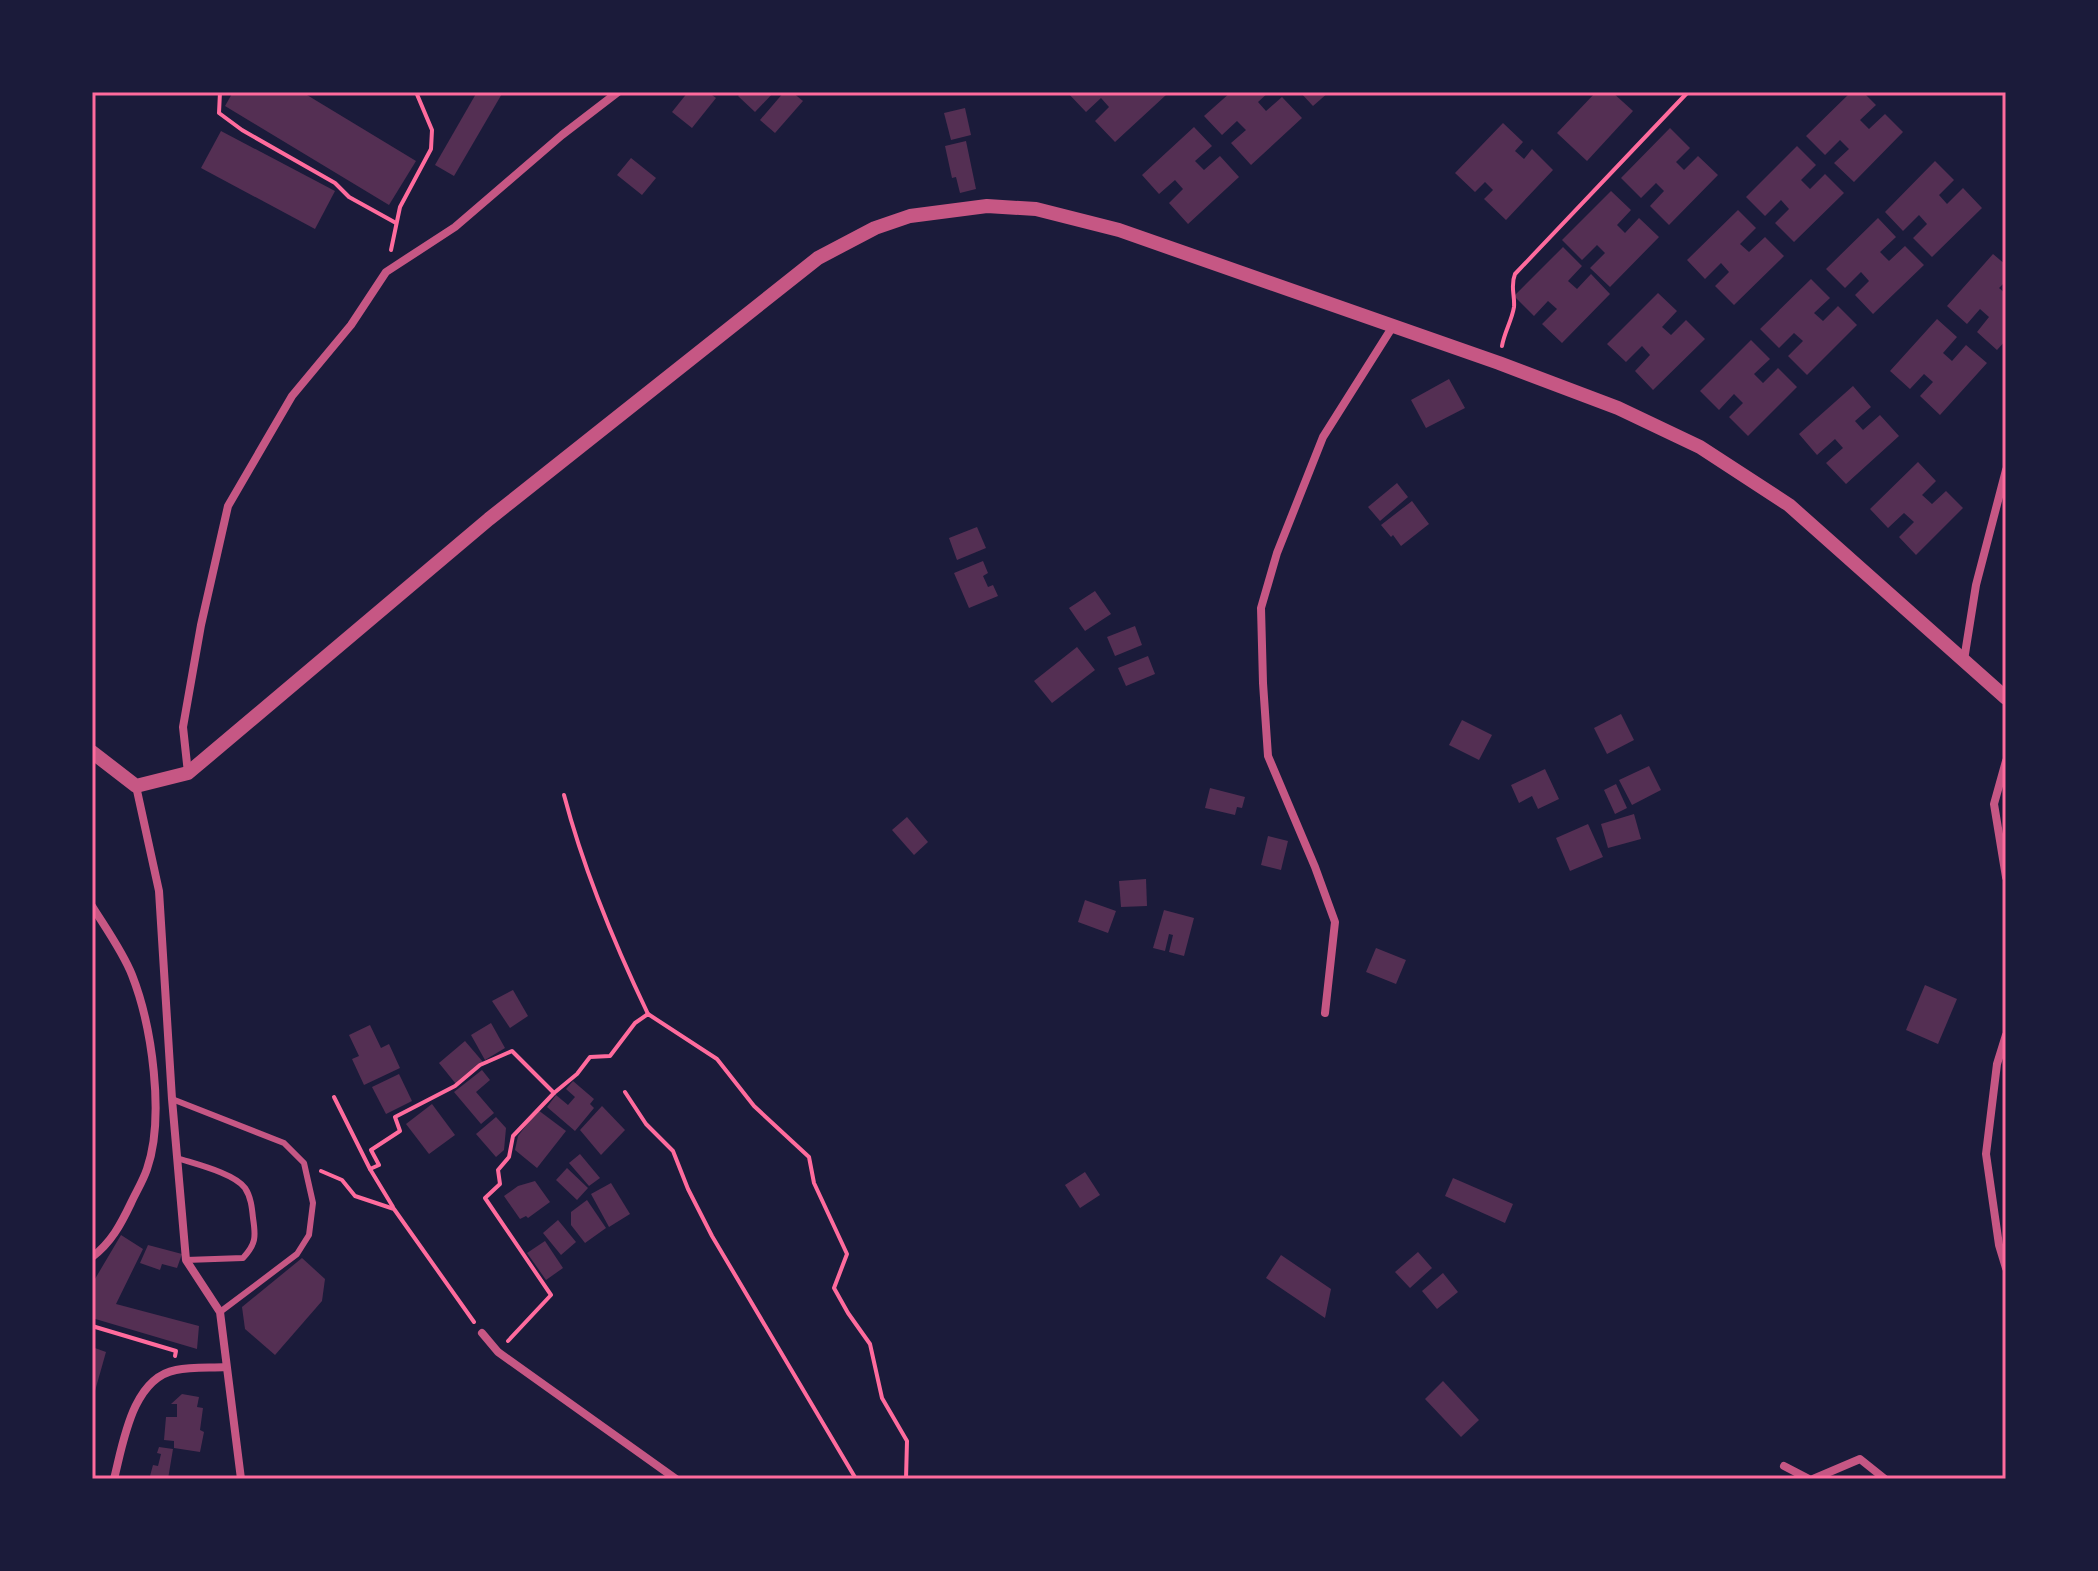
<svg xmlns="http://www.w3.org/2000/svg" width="2098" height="1571" font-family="Barlow,sans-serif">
<rect width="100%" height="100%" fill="#1b1b3a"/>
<!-- building -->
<g fill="#542f53">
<path d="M233 92H302L416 161 389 205 225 106Z"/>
<path d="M477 92H503L454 176 435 165Z"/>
<path d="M688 92H708L716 98 692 128 672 112Z"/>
<path d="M742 92H774L755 112 738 96Z"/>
<path d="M784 92H792L803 101 775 133 760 120Z"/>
<path d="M1067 92H1163L1166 95 1115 142 1095 121 1109 107 1101 98 1086 112Z"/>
<path d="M1231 92H1269L1258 102 1266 111 1282 97 1302 118 1251 165 1231 143 1246 130 1237 121 1222 135 1204 116Z"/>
<path d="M1300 92H1329L1313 106Z"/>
<path d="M1596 92H1612L1633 111 1587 161 1557 133Z"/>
<path d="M1851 92H1863L1876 105 1860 120 1869 129 1885 114 1903 132 1854 182 1834 163 1849 149 1840 140 1825 155 1806 136Z"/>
<path d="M965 108 971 135 951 140 944 113Z"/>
<path d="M1503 123 1523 142 1515 151 1524 159 1532 149 1553 170 1506 220 1484 199 1493 190 1485 182 1475 192 1455 173Z"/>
<path d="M1194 127 1212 146 1195 161 1204 170 1220 156 1239 177 1188 224 1169 203 1183 189 1175 180 1159 194 1142 175Z"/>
<path d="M1670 128 1690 148 1676 162 1684 170 1698 156 1718 175 1669 225 1650 206 1664 191 1656 183 1641 198 1621 178Z"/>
<path d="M221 131 335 191 315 229 201 168Z"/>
<path d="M966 141 976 189 960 193 956 177 952 178 945 146Z"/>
<path d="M1797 146 1816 165 1801 180 1810 189 1825 174 1844 193 1794 242 1775 223 1789 209 1781 200 1765 216 1746 197Z"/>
<path d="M631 158 656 178 642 195 617 175Z"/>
<path d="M1935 161 1954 180 1939 195 1947 204 1963 188 1982 208 1932 257 1913 238 1927 224 1919 215 1903 231 1885 212Z"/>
<path d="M1611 191 1631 210 1617 225 1625 233 1639 218 1659 237 1610 287 1590 268 1605 253 1597 245 1582 260 1562 240Z"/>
<path d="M1738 210 1756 228 1740 244 1749 252 1765 237 1784 256 1734 305 1715 286 1729 272 1721 263 1705 279 1687 260Z"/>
<path d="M1878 218 1896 237 1880 252 1889 261 1905 246 1924 265 1873 314 1855 295 1869 281 1861 272 1845 288 1826 269Z"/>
<path d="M1563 247 1582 266 1568 281 1577 289 1591 274 1610 294 1562 343 1542 324 1557 309 1548 301 1534 316 1514 296Z"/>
<path d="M1993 254 2006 265V281L1999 288 2006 294V340L1997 350 1977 332 1989 317 1980 309 1967 324 1947 306Z"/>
<path d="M1811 279 1830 298 1814 313 1823 321 1838 306 1857 325 1807 375 1788 356 1803 341 1794 333 1779 348 1760 329Z"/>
<path d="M1658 293 1677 311 1662 327 1671 335 1686 320 1705 339 1653 390 1635 371 1650 355 1642 346 1626 362 1607 344Z"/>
<path d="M1937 319 1957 337 1943 353 1952 361 1966 345 1987 363 1940 415 1920 396 1933 382 1924 374 1910 389 1890 371Z"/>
<path d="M1751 340 1770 359 1754 374 1763 383 1778 368 1797 387 1748 436 1729 417 1743 403 1734 394 1719 410 1700 391Z"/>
<path d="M1449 379 1465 408 1426 428 1411 400Z"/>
<path d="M1853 386 1871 407 1855 421 1863 430 1880 415 1899 436 1846 484 1826 463 1843 448 1835 439 1817 455 1799 434Z"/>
<path d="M1918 462 1936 481 1922 495 1932 504 1946 491 1963 508 1916 555 1899 537 1914 522 1904 513 1888 528 1870 509Z"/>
<path d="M1397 483 1408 497 1380 521 1368 507Z"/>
<path d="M1412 501 1429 524 1401 546 1393 535 1391 537 1381 525Z"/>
<path d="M977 527 986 548 957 560 949 538Z"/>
<path d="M983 561 988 573 983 576 988 587 993 585 998 596 969 608 954 573Z"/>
<path d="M1095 591 1111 614 1085 631 1069 608Z"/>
<path d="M1135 626 1142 645 1115 656 1107 637Z"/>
<path d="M1077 647 1095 670 1052 703 1034 681Z"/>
<path d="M1148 656 1155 674 1126 686 1118 668Z"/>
<path d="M1621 714 1634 740 1607 754 1594 728Z"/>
<path d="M1462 720 1492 735 1479 760 1449 745Z"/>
<path d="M1649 766 1661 790 1632 805 1619 780Z"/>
<path d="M1545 769 1559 799 1538 809 1532 796 1519 803 1511 785Z"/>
<path d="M1616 784 1627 808 1615 814 1604 790Z"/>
<path d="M1210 788 1245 797 1242 808 1237 807 1235 815 1205 808Z"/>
<path d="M1634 814 1641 839 1608 848 1601 824Z"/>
<path d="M907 817 928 842 914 855 892 830Z"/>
<path d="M1588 824 1603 857 1570 871 1556 838Z"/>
<path d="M1268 836 1288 841 1281 870 1261 865Z"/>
<path d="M1146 879 1147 906 1121 907 1119 881Z"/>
<path d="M1085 900 1116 911 1108 933 1078 922Z"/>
<path d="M1164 910 1194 918 1184 956 1169 952 1173 935 1169 934 1165 951 1153 948Z"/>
<path d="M1376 948 1406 960 1396 984 1366 972Z"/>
<path d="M1925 985 1957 999 1938 1044 1906 1030Z"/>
<path d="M513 990 528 1016 510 1028 492 1001Z"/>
<path d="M491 1023 505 1048 485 1060 471 1035Z"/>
<path d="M370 1025 381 1048 389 1044 400 1068 364 1085 352 1059 359 1056 349 1035Z"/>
<path d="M465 1041 483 1062 456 1084 439 1063Z"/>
<path d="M482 1070 490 1080 476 1092 494 1113 481 1124 454 1092Z"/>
<path d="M399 1074 412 1101 386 1114 372 1087Z"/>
<path d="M573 1081 594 1099 590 1104 594 1108 575 1131 547 1107 556 1095 568 1105 575 1097 566 1089Z"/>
<path d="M432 1104 455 1135 429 1154 406 1124Z"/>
<path d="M602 1106 625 1130 601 1155 580 1130Z"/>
<path d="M538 1110 566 1131 537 1168 515 1150 518 1136Z"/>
<path d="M496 1117 506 1128 504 1150 496 1157 476 1134Z"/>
<path d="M580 1154 600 1178 589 1186 569 1163Z"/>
<path d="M567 1168 588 1188 577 1200 556 1180Z"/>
<path d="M1085 1172 1100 1195 1080 1208 1065 1185Z"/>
<path d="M1453 1178 1513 1204 1505 1223 1445 1196Z"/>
<path d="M535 1181 550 1202 528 1218 526 1216 520 1219 504 1196 518 1186Z"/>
<path d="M611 1183 630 1214 609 1227 591 1194Z"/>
<path d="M587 1200 606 1228 585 1243 571 1225V1212Z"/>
<path d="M558 1220 576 1242 561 1255 543 1233Z"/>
<path d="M121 1235 143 1249 116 1304 199 1326 197 1349 92 1318V1284Z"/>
<path d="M545 1241 563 1268 546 1280 527 1253Z"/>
<path d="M148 1245 182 1254 177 1268 162 1264 160 1270 140 1263Z"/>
<path d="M1418 1252 1432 1268 1410 1288 1395 1272Z"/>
<path d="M1281 1255 1331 1289 1325 1318 1266 1278Z"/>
<path d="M302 1258 325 1279 322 1301 275 1355 245 1329 242 1307Z"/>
<path d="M1443 1273 1458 1292 1437 1309 1422 1291Z"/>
<path d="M92 1347 106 1352 93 1398H92Z"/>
<path d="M1443 1381 1479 1420 1461 1437 1425 1399Z"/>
<path d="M182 1394 199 1397 197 1407 203 1408 200 1430 204 1432 200 1452 174 1448V1441L164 1440 166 1417H177V1404H171Z"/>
<path d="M159 1447 173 1449 168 1479 150 1476 153 1465 158 1466 161 1454 157 1453Z"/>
</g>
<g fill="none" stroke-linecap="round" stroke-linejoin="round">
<!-- path -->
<g stroke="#ff6b9d" stroke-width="4">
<path d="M220 92 219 113 242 130 335 183 349 197 396 223"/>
<path d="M391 250 400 207 431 149 432 130 416 92"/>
<path d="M1502 346C1504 333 1512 320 1514 307 1515 295 1510 286 1515 274L1688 92"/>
<path d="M564 795C584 871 614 943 648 1014"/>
<path d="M625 1092 646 1124 673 1151 688 1189 712 1236 856 1479"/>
<path d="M334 1097 370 1169 393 1207"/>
<path d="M370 1169 379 1165 371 1150 400 1131 395 1117 455 1086 480 1065 512 1051 554 1093"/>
<path d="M321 1171 342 1180 355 1196 394 1209 474 1322"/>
<path d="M92 1326 176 1351 175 1356"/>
<path d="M508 1341 551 1295 485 1198 500 1184 498 1170 509 1157 513 1136 554 1093 577 1074 590 1057 610 1056 635 1023 648 1014 717 1059 754 1106 809 1157 814 1183 847 1254 834 1288 848 1313 870 1344 882 1398 907 1441 906 1479"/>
</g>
<!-- service -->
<g stroke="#c65784" stroke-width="6">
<path d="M172 1099 284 1143 304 1163 313 1203 309 1235 297 1254 220 1312"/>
<path d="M177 1158C195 1164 234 1173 245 1188 251 1197 252 1208 253 1218 256 1237 256 1244 243 1258L186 1260"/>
</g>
<!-- minor -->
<g stroke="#c65784" stroke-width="8">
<path d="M1964 660 1976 585 2006 470"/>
<path d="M2006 761 1994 804 2006 877"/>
<path d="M188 773 183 727 201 625 228 506 292 396 351 325 386 272 455 227 562 135 618 92"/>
<path d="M136 786 159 891 172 1099 186 1260 220 1312 241 1479"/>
<path d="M92 906C105 927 123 952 132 975 152 1026 165 1117 147 1169 143 1181 136 1192 131 1203 121 1224 111 1243 92 1257"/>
<path d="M1325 1013 1335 922 1315 867 1268 756 1263 683 1261 608 1277 553 1323 437 1393 326"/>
<path d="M2006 1035 1997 1064 1986 1154 1999 1245 2006 1268"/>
<path d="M482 1333 498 1352 676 1479"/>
<path d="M1784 1466 1809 1479"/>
<path d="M114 1479C123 1444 132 1378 176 1370 192 1367 210 1368 226 1367"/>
<path d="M1813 1479 1860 1459 1885 1479"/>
</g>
<!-- tertiary -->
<path stroke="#c65784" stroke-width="14" d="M92 752 136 786 188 773 489 519 818 258 875 228 910 216 987 206 1036 209 1119 230 1499 363 1618 408 1700 447 1789 505 2006 698"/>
</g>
<!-- border -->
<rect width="2098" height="1571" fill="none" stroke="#1b1b3a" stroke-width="188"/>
<rect x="94" y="94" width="1910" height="1383" fill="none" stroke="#ff6b9d" stroke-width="3"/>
</svg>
